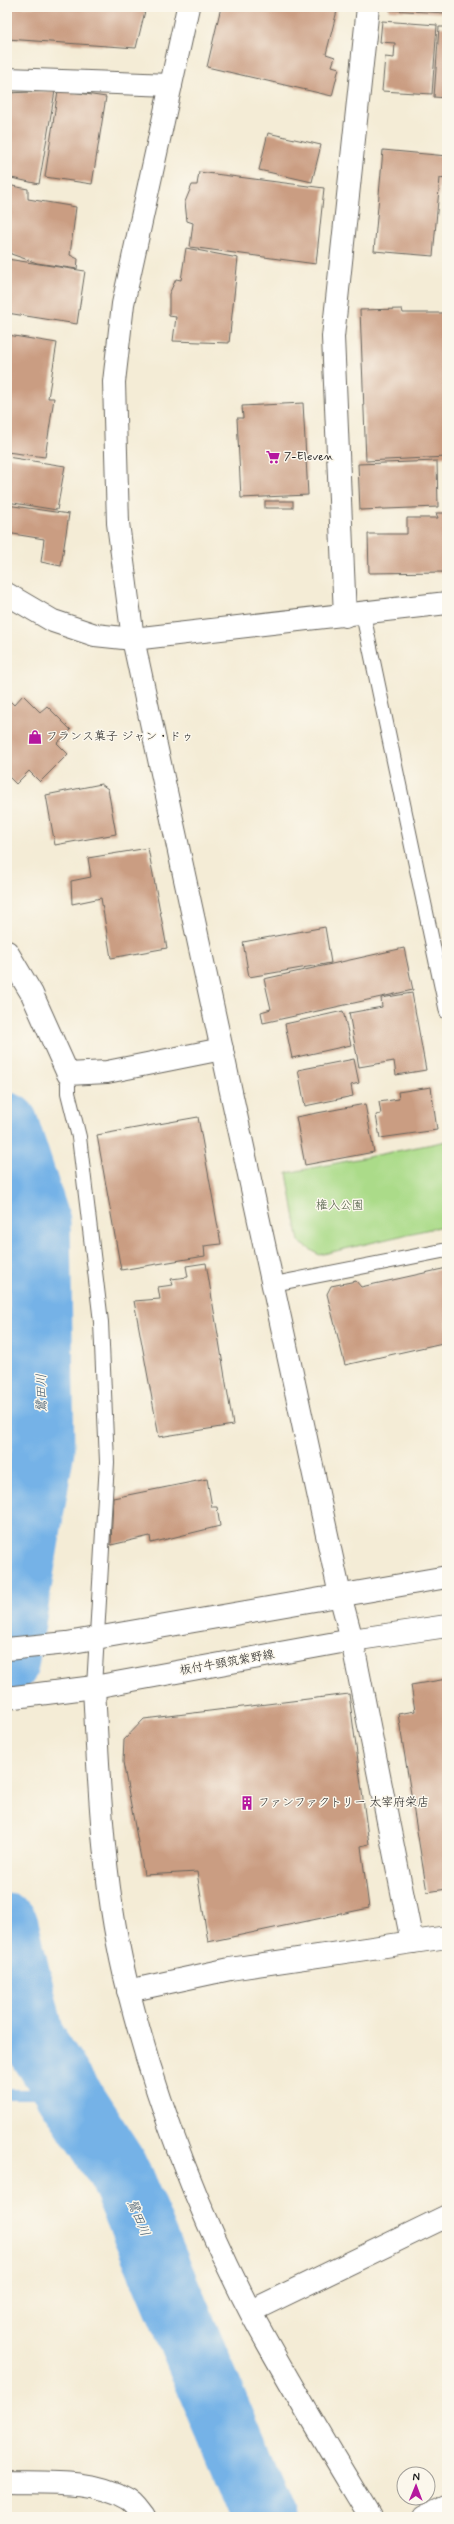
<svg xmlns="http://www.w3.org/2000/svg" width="454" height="2524" font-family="Mynerve,'Klee One',sans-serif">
<rect width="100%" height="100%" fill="#fbf7ec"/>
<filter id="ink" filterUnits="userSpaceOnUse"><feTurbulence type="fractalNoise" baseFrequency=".025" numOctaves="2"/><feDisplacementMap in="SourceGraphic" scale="8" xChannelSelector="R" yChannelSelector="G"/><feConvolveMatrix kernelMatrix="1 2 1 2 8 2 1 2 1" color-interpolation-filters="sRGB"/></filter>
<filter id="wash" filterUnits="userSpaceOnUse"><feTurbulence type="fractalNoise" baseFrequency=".012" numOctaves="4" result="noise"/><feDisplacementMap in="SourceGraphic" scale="16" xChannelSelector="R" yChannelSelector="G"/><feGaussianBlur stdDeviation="0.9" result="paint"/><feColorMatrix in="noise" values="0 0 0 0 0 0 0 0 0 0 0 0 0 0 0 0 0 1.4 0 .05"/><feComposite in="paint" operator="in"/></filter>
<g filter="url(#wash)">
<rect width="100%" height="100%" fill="#f4ecd6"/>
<!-- green -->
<path fill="#abdb89" stroke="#647c52" d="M447 1141V1225L319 1255 299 1242 287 1173Z"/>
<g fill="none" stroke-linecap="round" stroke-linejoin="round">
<!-- stream -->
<path stroke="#74b2e7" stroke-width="10" d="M7 2094H68"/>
<!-- river -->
<g stroke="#74b2e7" stroke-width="63">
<path d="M7 1124 39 1222 43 1449 7 1664"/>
<path d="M7 1925 34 2040 117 2168 264 2517"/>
</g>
</g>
<g id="blocks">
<!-- building -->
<g fill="#ca9d82">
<path d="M7 7H146L136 48 7 39Z"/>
<path d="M221 7H338L326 54 335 57 332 66 339 68 332 96 207 67Z"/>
<path d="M389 7H447V13L389 10Z"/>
<path d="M382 21 437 25 432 94 382 91 385 57 394 58 395 43 380 42Z"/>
<path d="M439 27H447V98L434 97Z"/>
<path d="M58 90 106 97 92 184 45 177Z"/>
<path d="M55 91 39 184 7 177V93Z"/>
<path d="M268 133 321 145 312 182 259 170Z"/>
<path d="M383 150 447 156 445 179 440 178 433 256 374 251Z"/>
<path d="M199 172 324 188 316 264 190 247 193 223 187 221 185 202 192 185H197Z"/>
<path d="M7 185 28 189V199L76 207 70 255 78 259 77 269 37 263 11 254V251L7 250Z"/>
<path d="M186 248 238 258 229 343 173 341 176 317 169 316V294L176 279 181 280Z"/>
<path d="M7 259 85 271 77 324 7 313Z"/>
<path d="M402 309 403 313H447V457L366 461 360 310Z"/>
<path d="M8 335 57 343 48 398H54L45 457 7 452Z"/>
<path d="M303 403 308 495 241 498 237 418H243L242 406Z"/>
<path d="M7 457 65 466 57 510 7 502Z"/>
<path d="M437 461 438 507 360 510 358 464Z"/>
<rect x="265" y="501" width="28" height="7"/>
<path d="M7 505 69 514 61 566 41 562 44 539 7 533Z"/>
<path d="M436 513H447L446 572 369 573 368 534H407V518H438Z"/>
<path d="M23 695 40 712 47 706 71 730 57 743 68 754 40 782 29 771 16 784 7 775V698L14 705Z"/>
<path d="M101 784 108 789 116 834 55 845 46 795Z"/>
<path d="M148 848 167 948 111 958 101 898 72 904 71 881 91 877 88 858Z"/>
<path d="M325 927 331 963 249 977 243 942Z"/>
<path d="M404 948 413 990 263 1023 261 1012 271 1009 264 979Z"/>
<path d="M412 993 426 1070 396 1075 394 1061 359 1067 349 1013 382 1007 381 998Z"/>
<path d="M343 1011 351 1045 292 1058 285 1024Z"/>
<path d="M354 1059 359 1083 351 1085 353 1096 305 1106 298 1070Z"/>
<path d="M431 1087 437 1130 380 1138 376 1115 381 1114 379 1102 399 1099 398 1092Z"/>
<path d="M365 1104 374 1152 305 1165 296 1117Z"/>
<path d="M198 1117 221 1244 204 1246 205 1256 121 1270 97 1135Z"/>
<path d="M206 1263 233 1425 159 1437 134 1301 160 1299 158 1287 173 1285 171 1279 188 1277 186 1266Z"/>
<path d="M447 1268V1342L345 1365 327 1294 331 1286 356 1281 361 1287Z"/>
<path d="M207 1479 212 1507H217L220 1526 151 1543 150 1536 111 1545 113 1498Z"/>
<path d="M447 1679V1889L427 1892 398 1714 415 1711 411 1685Z"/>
<path d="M349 1694 369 1844 361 1846 369 1908 208 1942 197 1872 144 1875 123 1762 124 1740 144 1719Z"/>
</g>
</g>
</g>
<g filter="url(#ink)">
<use href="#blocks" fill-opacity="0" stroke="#68655d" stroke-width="1"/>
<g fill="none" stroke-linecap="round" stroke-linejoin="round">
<defs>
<g id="lane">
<path d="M363 614 447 1012"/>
<path d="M68 1074V1093L79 1137 101 1322 107 1462 94 1687"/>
<path d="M274 1284 447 1250"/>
</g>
<g id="street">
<path d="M7 79 171 85"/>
<path d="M7 594 53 621 95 635 133 639 447 603"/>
<path d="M345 616 333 337 368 7"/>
<path d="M7 952 32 994 68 1074 107 1072 222 1049"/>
<path d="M352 1640 412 1942"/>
<path d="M94 1687C99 1789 103 1893 129 1993 157 2103 198 2211 251 2313 288 2382 329 2449 370 2517"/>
<path d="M128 1991 230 1969 447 1937"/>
<path d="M251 2311 447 2216"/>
<path d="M7 2482C45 2483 93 2479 127 2499 134 2502 139 2511 144 2517"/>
<path d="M424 2517 447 2506"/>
</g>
<g id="secondary">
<path d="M188 7 123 304 114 382 118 523 133 639 340 1595 352 1640"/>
<path d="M7 1649 67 1643 447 1577"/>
<path d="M7 1698 94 1687 352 1640 447 1626"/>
</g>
</defs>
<!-- lane casing -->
<use href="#lane" stroke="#68655d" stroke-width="16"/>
<!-- street casing -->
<use href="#street" stroke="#68655d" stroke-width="24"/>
<!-- secondary casing -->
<use href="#secondary" stroke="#68655d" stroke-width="24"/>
<!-- lane -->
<use href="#lane" stroke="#fff" stroke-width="14"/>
<!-- street -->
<use href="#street" stroke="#fff" stroke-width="22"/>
<!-- secondary -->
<use href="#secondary" stroke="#fff" stroke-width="22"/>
</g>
</g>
<!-- icons -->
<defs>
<symbol id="supermarket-bare" viewBox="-9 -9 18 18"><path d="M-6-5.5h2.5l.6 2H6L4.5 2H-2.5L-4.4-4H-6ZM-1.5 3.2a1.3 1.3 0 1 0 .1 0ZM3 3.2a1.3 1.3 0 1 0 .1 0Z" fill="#b5179e" stroke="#fbf7ec" stroke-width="2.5" paint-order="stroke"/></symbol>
<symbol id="shop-bare" viewBox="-9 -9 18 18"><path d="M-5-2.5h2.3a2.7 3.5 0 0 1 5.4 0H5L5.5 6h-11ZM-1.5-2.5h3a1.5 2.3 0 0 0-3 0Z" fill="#b5179e" stroke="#fbf7ec" stroke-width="2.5" paint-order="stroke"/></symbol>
<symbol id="building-bare" viewBox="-9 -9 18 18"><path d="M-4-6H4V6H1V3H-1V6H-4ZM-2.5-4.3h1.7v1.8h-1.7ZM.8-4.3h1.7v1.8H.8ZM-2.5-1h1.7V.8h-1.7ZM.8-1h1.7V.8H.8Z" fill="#b5179e" stroke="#fbf7ec" stroke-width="2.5" paint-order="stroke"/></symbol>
</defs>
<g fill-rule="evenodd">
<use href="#supermarket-bare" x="263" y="447" width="20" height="20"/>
<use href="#shop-bare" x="25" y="727" width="20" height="20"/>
<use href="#building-bare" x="237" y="1793" width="20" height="20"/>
</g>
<g text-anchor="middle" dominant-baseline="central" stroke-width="3" stroke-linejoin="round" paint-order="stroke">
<!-- poi labels -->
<g font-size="12" fill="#1c1c1c" stroke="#fbf7ec" text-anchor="start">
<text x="284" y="457">7-Eleven</text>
<text x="46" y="737">フランス菓子 ジャン・ドゥ</text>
<text x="258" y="1803">ファンファクトリー 太宰府栄店</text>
</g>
<!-- park labels -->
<g font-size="12" fill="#47553d" stroke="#fbf7ec">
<text x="340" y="1206">権入公園</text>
</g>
<!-- street labels -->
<g font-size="12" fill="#1c1c1c" stroke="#fbf7ec">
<text transform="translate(227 1663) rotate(-10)">板付牛頸筑紫野線</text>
</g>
<!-- water labels -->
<g font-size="13" font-style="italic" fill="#3f586d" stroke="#fbf7ec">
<text transform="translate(42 1393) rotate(-91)">鷺田川</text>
<text transform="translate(138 2218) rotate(67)">鷺田川</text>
</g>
</g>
<!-- margin -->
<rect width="454" height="2524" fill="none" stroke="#fbf7ec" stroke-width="24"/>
<!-- north arrow -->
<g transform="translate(416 2486) rotate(1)"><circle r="19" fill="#fbf7ec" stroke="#a29f99"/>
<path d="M0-3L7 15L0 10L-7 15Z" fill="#b5179e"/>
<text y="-6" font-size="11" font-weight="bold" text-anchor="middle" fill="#1c1c1c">N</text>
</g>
</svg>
